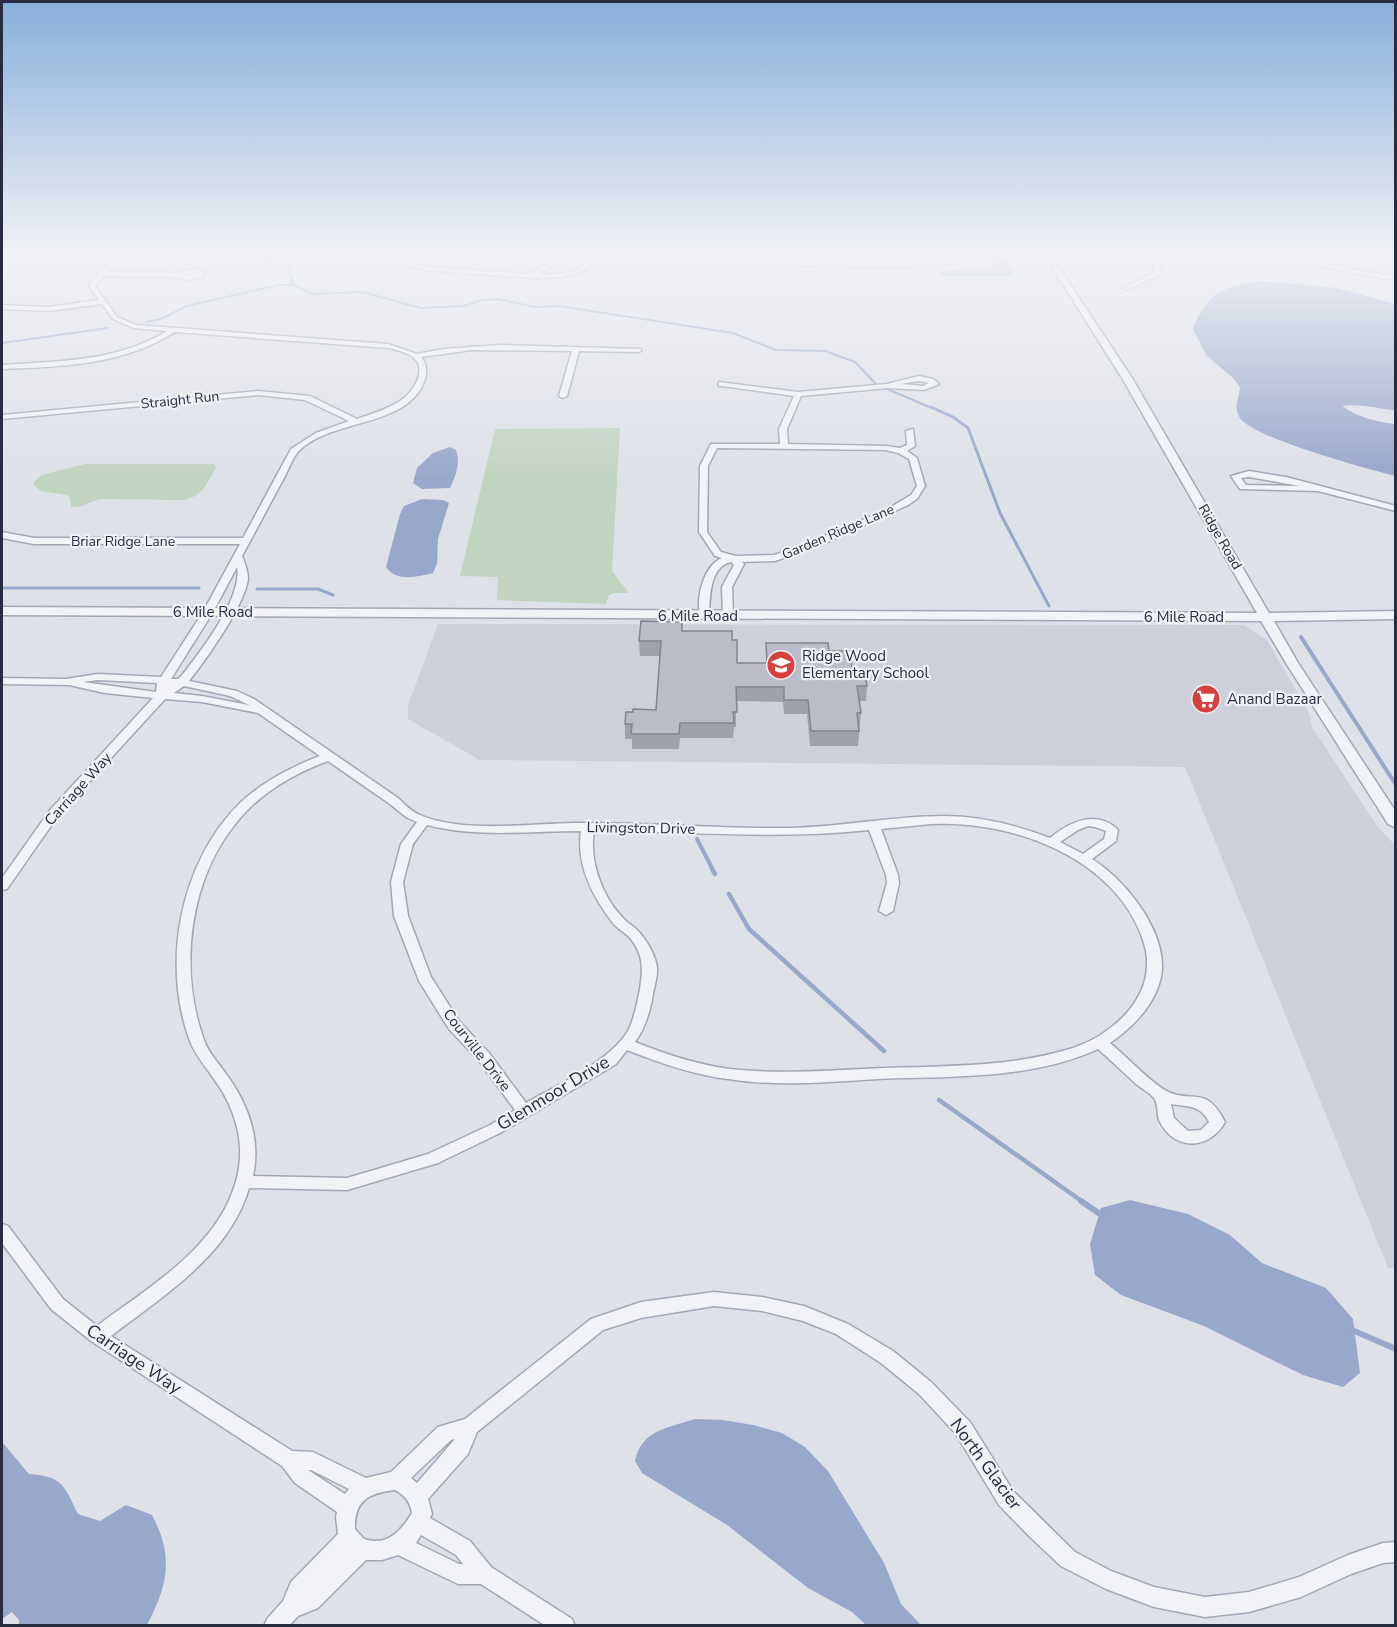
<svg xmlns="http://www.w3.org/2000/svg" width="1397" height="1627" font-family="'Nunito Sans',sans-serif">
<rect width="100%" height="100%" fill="#dfe1e9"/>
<path fill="#cdd0db" d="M438,624L1244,625L1267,640L1309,713L1312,727L1377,826L1395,845V1268H1388L1185,767L480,760L408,719V705Z"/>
<g fill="#c1d4c0">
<path d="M620,428L612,571L629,593H614L609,595L606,604L497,600L498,577L460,576L495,429Z"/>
<path d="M85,464H215L216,468C207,483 203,496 184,500L103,499C91,500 84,508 71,507L70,498L67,495L40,491L33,483L42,475Z"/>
</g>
<g fill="#98a8cb">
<path d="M1006,261L1010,263L1015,276H943L937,273Z"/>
<path d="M1262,281L1337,288L1395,304V410C1378,409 1359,403 1342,406C1357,417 1377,422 1395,424V476C1368,469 1253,438 1240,418C1233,407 1239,399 1240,387L1232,377L1206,355L1193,329C1206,293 1226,285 1262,281Z"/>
<path d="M450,447L456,450C461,462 455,478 450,488L422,489L413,483L417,468L433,453Z"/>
<path d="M422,499L443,500L449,503L438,539L437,564L433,573C417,577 396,582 386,567L400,514L404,506Z"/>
<path d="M1130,1200L1188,1214L1230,1235L1262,1263L1326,1288L1353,1319L1360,1373L1343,1387L1303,1375L1204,1326L1121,1295L1095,1275L1090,1244L1101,1208Z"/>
<path d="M695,1419L723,1420L753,1425L782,1433L805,1447L828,1471L884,1563L901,1604L921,1625H866L852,1612L808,1588L727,1525L642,1473L635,1461C641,1430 668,1428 695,1419Z"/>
<path d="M2,1442L29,1474C63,1476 64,1486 78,1514L100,1521L126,1505L152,1515C174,1557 168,1584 147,1625H19V1620L12,1612L2,1619Z"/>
</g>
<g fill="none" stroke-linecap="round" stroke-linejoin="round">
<g stroke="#98a8cb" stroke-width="2">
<path d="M63,251L107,252"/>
<path d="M166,251L258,257L288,268L294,285"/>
<path d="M1382,251L1396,254"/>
<path d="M146,322L161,319L187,306L279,285H294L311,294L362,292L421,308L464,306L482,300L498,299L535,307L559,306L733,333L776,350L825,351L855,362L876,384"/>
<path d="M2,343L108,328"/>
<path d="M885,388L934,409"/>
</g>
<g stroke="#98a8cb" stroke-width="3">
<path d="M931,407L953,417L968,428L1000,513L1049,606"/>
<path d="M2,588H199"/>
<path d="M257,589H318L333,595"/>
</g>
<g stroke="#98a8cb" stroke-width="4">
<path d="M1301,637L1396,785"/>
<path d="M697,839L713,870"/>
</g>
<g stroke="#98a8cb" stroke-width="4.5">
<path d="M712,869L715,874"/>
<path d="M729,894L749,929L884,1051"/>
<path d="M939,1100L1083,1202"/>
</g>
<g stroke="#98a8cb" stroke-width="6">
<path d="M1081,1201L1103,1216"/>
<path d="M1352,1330L1396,1349"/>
</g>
<g stroke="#a4a7b3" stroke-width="3">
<g id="minor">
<path d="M2,251L60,257H115L122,251H128L107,272L175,273L195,269L204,272L202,277L186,280L175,277L103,276L95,286L117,317L136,325L388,344L417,354L444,349L500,345L641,349V351L639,352L579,351L567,396L563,398L559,396L572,351L472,350L421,357C427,364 427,370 425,379C409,429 331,417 298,452C292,459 288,471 283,480C269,505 256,531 242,556C245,563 248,572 248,579C245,605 205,661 189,681L237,691L254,699L398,798C405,805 411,811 420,815C461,833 528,824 573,823C645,822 718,829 790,828C841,827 892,816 944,816C980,816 1016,825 1050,838C1069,822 1097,809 1118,830L1116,841L1092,859C1124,879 1161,925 1162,964C1163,997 1135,1026 1110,1043C1128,1058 1144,1076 1163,1089C1190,1106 1205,1082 1225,1122C1209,1151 1173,1151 1159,1120C1157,1114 1158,1103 1154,1098C1150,1093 1141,1088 1136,1084C1123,1072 1111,1060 1098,1049C1031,1080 950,1076 878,1079C828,1082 778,1087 728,1079C694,1075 660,1063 627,1050L616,1064L500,1133L438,1163L347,1190L249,1188C229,1256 164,1295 111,1336L292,1451L313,1452L366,1478L391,1472L438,1427L465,1419L591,1319L641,1302L714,1292L762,1297L804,1306L848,1324L893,1351L931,1382L970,1422L1013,1491L1075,1552L1111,1571L1154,1587L1205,1597L1249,1592L1299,1577L1348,1555L1383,1543L1396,1542V1562L1383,1563L1351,1574L1301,1597L1249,1612L1205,1617L1154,1607L1106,1589L1061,1566L1029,1536L999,1505L956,1434L919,1394L881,1363L836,1334L803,1321L762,1311L714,1306L641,1318L603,1330L477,1432L468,1454L428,1499L432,1514L430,1518L470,1541L491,1567L572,1619L575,1626H546L481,1584H458L398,1555L382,1560H366L318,1608L298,1616L289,1626H264L267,1619L283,1601L291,1582L338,1534L336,1517L337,1512L295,1483L282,1466L91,1341L51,1309L2,1243V1224L8,1226L63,1299L97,1326C151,1285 223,1245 238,1173C245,1140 234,1106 214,1079C206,1067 195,1055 190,1041C161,964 180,863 239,804C262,782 291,767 320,756L258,713L202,702L165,699L58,816L7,889L2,890V878L50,810L153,698L105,693L69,685L2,684V678L66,679L98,674L161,677L203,612L240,544H34L2,538V532L34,538H243L291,449L316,433L349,421L305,400L258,395L2,419V415L258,391L310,396L357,419C372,414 387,409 400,401C412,394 428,370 414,358C407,352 397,350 388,348L175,332C123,365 61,367 2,369V365C59,361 117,362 167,331L133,328L113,319L102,304L49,311L2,309V305L49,307L99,300L89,286L98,273L111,261H60L2,255ZM195,273L198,274L183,275ZM237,567C243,597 201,651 183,674L178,679H171L213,612ZM98,680L157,683L156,692L83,682ZM184,686L230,696L249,705L202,696L174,693ZM328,761L390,804L406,817L417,822L401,844L391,882L394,916L419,981L449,1029L479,1061L515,1110L490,1125L428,1154L347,1178L253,1176C261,1139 248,1104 226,1074C219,1063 208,1053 204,1040C178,968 189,876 241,817C264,791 295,773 328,761ZM931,824C1012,820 1115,857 1143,940C1153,969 1144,996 1122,1018C1109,1031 1091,1042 1073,1048C1012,1067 946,1066 884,1068C833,1070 781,1075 730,1069C697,1065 665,1054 635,1042C644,1030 649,1014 652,1000C653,990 658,977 657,968C656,956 646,939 638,931C634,926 628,924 624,919C602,897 589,861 594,831C687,831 776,840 869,830L886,875L887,883L879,911L886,915L893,911L899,883L898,875L881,829ZM427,825C477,838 530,831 581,831C576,865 592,896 613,923C617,929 625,932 630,938C644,955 643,969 640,989C637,1003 635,1016 629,1029C613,1060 557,1085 526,1103L489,1053L459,1021L431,977L408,916L403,882L413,844ZM1088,826L1095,827L1106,831L1104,839L1083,854L1060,842L1078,830ZM1171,1104C1188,1107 1201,1105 1209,1122L1201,1130L1188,1131L1174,1118ZM455,1439L417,1483L411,1478L451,1440ZM308,1470H311L349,1489L345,1494ZM395,1490C405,1495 410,1502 412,1513C401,1531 387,1547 364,1539L355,1529C354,1500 369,1493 395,1490ZM421,1535L456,1555L463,1564H459L416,1543Z"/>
<path d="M232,251H347L391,259L413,251H420L398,261L430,267L528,274L547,264L551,254L566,251L556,256L552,266L537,274C553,274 586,276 589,256L580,251H591L595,256L594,262L586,270L563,277L537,278L430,271L345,254L235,253Z"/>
<path d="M699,251H705L708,260L715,261L903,263L940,261L1005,251H1224C1250,252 1277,253 1303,259C1334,265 1364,273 1396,276V280C1363,277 1332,267 1300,262C1250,253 1201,254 1151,254L1161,268L1160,274L1127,290L1124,288L1125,287L1154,273L1155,268L1145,254L1005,255L940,265L903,267L715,265L703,262Z"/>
<path d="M919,376L933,379L939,384L924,390L888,388L801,396L787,429L788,444L886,446L900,448L907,445L906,431L913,429L915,446L907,451L917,458L925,486L917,499L908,505L828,542L775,561L742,562L744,564L732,587L733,616L728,619L723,616L722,587L734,565L731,562C709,567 710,598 709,616L704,619L701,618C695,600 703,566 722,558L715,556L699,532L700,466L711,444H780L779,429L794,396L722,386H719V382L798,392L887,384ZM919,381L929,383L923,386L900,384ZM717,448L886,450L898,453L909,459L917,486L911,495L886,510L801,546L774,555L736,556L721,552L707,532L708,466Z"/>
<path d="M1249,471L1286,477L1396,506V511L1318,491L1240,489L1231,476ZM1249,477L1300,486L1246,485L1241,478Z"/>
</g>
</g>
<g stroke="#a4a7b3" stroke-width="3">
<path id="tertiary" d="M1042,251H1048L1132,378L1269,613L1396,611V619L1274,621L1298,663L1396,812V828L1388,824L1286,663L1261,621L2,615V607L1257,613L1122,378Z"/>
</g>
<use href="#minor" fill="#f2f3f7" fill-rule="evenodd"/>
<use href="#tertiary" fill="#f2f3f7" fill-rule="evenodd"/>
</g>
<path fill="#9fa2ad" d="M682,631L732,640L737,663H766V643L829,651L853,675L867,686L866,701H859L861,713L858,746H810L807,714H784L783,702L736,701V727H734L733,738H680L679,749H632V739H625V724L633,712L656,710L660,656H640L639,641Z"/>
<path fill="#b9bcc9" stroke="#82848d" stroke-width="1.5" d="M641,621L682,622V631H732V640H737V663H767L766,643H828L829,651H850L853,675H865L867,686H857L861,713H857L859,731H811L808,700H784V687H736L737,712H733L734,723H680L679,734H631L632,724H625L626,712H633V709L656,710L661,641H639Z"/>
<linearGradient id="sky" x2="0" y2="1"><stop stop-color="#88afdc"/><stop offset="0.53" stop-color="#f1f2f5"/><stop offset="1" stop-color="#f1f2f5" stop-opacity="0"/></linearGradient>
<rect width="1397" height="478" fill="url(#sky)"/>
<defs>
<g id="school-disc" transform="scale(1.5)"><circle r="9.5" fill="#d5413d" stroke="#eff1f7"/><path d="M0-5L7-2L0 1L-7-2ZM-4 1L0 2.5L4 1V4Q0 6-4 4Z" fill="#fff"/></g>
<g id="supermarket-disc" transform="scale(1.5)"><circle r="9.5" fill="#d5413d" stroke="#eff1f7"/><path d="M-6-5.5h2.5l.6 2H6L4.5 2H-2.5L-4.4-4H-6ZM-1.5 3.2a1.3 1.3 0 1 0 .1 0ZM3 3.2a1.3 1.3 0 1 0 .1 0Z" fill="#fff"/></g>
</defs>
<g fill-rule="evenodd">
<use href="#school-disc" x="781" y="665"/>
<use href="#supermarket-disc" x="1206" y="699"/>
</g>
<g text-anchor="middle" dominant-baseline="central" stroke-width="4.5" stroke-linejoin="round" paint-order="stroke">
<g font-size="14" fill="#272c41" stroke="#eff1f7">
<text transform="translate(180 400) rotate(-6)">Straight Run</text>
<text transform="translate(838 532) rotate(-23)">Garden Ridge Lane</text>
<text transform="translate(1220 537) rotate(60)">Ridge Road</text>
<text x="123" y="541">Briar Ridge Lane</text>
</g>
<g font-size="15" fill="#272c41" stroke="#eff1f7">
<text x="213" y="612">6 Mile Road</text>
<text x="698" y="616">6 Mile Road</text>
<text x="1184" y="617">6 Mile Road</text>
<text transform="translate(78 789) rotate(-48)">Carriage Way</text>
<text transform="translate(641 828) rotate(1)">Livingston Drive</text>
<text transform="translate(477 1050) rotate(52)">Courville Drive</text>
</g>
<g font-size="15" fill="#272c41" stroke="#eff1f7" text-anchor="start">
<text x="802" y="656">Ridge Wood<tspan x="802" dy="17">Elementary School</tspan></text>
<text x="1227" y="699">Anand Bazaar</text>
</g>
<g font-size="18" fill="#272c41" stroke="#eff1f7">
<text transform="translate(553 1093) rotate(-31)">Glenmoor Drive</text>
<text transform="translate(134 1359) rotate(34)">Carriage Way</text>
<text transform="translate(986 1464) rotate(54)">North Glacier</text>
</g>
</g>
<rect width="1397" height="1627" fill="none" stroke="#272c41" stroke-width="6"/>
</svg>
